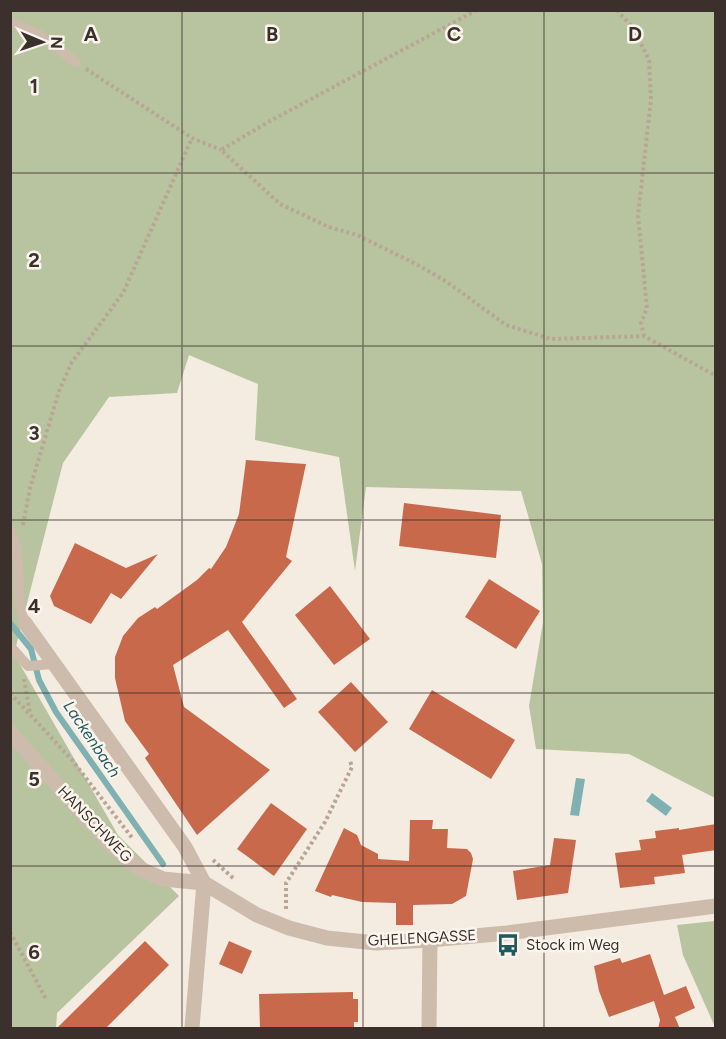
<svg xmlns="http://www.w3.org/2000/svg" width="726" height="1039" font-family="Figtree,sans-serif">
<rect width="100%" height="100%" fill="#f4ebe1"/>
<g fill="#b8c4a0">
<path d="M10,11H715V798L629,754L536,749L529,706L543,622L542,564L521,491L366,487L355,571L339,457L255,440L258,384L189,355L177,393L109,397L63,463L14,654L118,835L179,896L57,1013L56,1028H11Z"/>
<path d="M715,921H716L715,1027L683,955L677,925Z"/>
</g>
<g fill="#7fb0b2">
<path d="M576,778L585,779L579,816L570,815Z"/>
<path d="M652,793L672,808L666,816L646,801Z"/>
</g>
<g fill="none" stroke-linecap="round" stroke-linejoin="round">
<path stroke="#7fb0b2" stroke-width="6" d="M10,623L31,649L39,680L56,712L163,864"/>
</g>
<g fill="#c8694b">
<path d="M246,460L306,464L286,557L292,561L242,622L297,699L284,708L228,630L173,665L184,707L270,770L197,835L145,758L149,754L125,721L115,678V657L123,636L138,618L155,607L157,609L197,580L209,568L211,569L226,547L239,514Z"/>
<path d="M404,503L501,515L496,558L399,546Z"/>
<path d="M75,543L126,568L158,554L121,599L111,593L91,624L54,606L50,596Z"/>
<path d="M489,579L540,611L516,649L465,617Z"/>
<path d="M330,586L370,639L334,665L295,615Z"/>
<path d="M351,682L388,722L355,752L318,712Z"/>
<path d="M432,690L515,740L491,779L409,729Z"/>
<path d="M271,803L307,829L274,876L237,849Z"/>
<path d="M410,820H433L432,829H448L447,848L467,849L471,853L473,859L466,896L452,904L413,905V925H396V903L362,902L332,895L331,897L315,891L344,828L357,835L361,845L378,854V859L409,861Z"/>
<path d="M716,824V850L682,855L685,873L654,877L655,884L620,888L615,853L641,850L639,840L656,838L655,831L679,828V830Z"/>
<path d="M554,838L576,840L568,893L517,900L513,871L550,865Z"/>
<path d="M145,941L169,965L105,1029H56Z"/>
<path d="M229,941L252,951L242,974L219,964Z"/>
<path d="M650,954L664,995L686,986L695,1008L675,1017L680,1029H658L660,1020L654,1001L609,1017L599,991L594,966L620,958L622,963Z"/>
<path d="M353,992V999H358V1022H354V1029H260L259,994Z"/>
</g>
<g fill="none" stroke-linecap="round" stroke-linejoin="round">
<g stroke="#b9a596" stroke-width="4" stroke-dasharray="3 3" stroke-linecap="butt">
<path d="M477,10L270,121L221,150L280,204L329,227L357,235L416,264L447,282L506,325L551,339L644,336L716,376"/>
<path d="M617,10L634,29L649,60L651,99L638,216L647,308L641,323L644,336"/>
<path d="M86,69L192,138L221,150"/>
<path d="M23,525L30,488L59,391L72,362L123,293L192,138"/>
<path d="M24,679L30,713"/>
<path d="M10,693L72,760L133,839"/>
<path d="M213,860L234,879"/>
<path d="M286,909V883L325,822L352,767L350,761"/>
<path d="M10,932L46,999"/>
</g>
<g stroke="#cdbbac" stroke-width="10">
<path d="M10,22L40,35L76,62"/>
<path d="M10,530C25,559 13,593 25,623"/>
<path d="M10,646L28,666L53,664"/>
</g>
<g stroke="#cdbbac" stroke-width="15">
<path d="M25,623L185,847L204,883L257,915L289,928L327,938L376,943L430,940L507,933L716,906"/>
<path d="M10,732L114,848L140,869L163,879L204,883"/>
<path d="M192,1028L204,883"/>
<path d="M429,1028L430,940"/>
</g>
</g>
<path fill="none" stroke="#3b302b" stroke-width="1.5" stroke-opacity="0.55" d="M182,10V1028M363,10V1028M544,10V1028M10,173H716M10,346H716M10,520H716M10,693H716M10,866H716"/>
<defs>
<g id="bus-bare" transform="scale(1.8)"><path d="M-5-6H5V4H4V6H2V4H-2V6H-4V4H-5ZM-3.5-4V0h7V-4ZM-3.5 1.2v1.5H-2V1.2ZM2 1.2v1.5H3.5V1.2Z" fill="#1f5a5e" stroke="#fbf5ee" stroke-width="2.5" paint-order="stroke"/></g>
</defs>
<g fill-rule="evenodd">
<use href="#bus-bare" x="508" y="945"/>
</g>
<g text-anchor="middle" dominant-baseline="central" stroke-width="5" stroke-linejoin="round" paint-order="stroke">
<g font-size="15" fill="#3b302b" stroke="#fbf5ee">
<text transform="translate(95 824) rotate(46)">HANSCHWEG</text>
<text transform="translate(422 938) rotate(-3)">GHELENGASSE</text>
</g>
<g font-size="15" fill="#3b302b" stroke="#fbf5ee" text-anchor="start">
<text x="526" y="945">Stock im Weg</text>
</g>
<g font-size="16" font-style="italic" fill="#1f5a5e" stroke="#fbf5ee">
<text transform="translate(92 739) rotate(56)">Lackenbach</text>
</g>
</g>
<g font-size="20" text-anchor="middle" font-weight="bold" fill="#3b302b" stroke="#fbf5ee" stroke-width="5" stroke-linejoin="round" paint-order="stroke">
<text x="91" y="41">A</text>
<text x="272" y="41">B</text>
<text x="454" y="41">C</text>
<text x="635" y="41">D</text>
<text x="34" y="93">1</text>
<text x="34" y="267">2</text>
<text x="34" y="440">3</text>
<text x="34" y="613">4</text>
<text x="34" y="786">5</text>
<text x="34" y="959">6</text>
</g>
<rect width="726" height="1039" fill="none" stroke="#3b302b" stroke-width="24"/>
<g transform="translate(42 42) rotate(92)" stroke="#fbf5ee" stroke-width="4.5" paint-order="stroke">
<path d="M0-4.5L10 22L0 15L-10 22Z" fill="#3b302b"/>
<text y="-9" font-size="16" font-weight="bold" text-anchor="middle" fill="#3b302b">N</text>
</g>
</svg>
